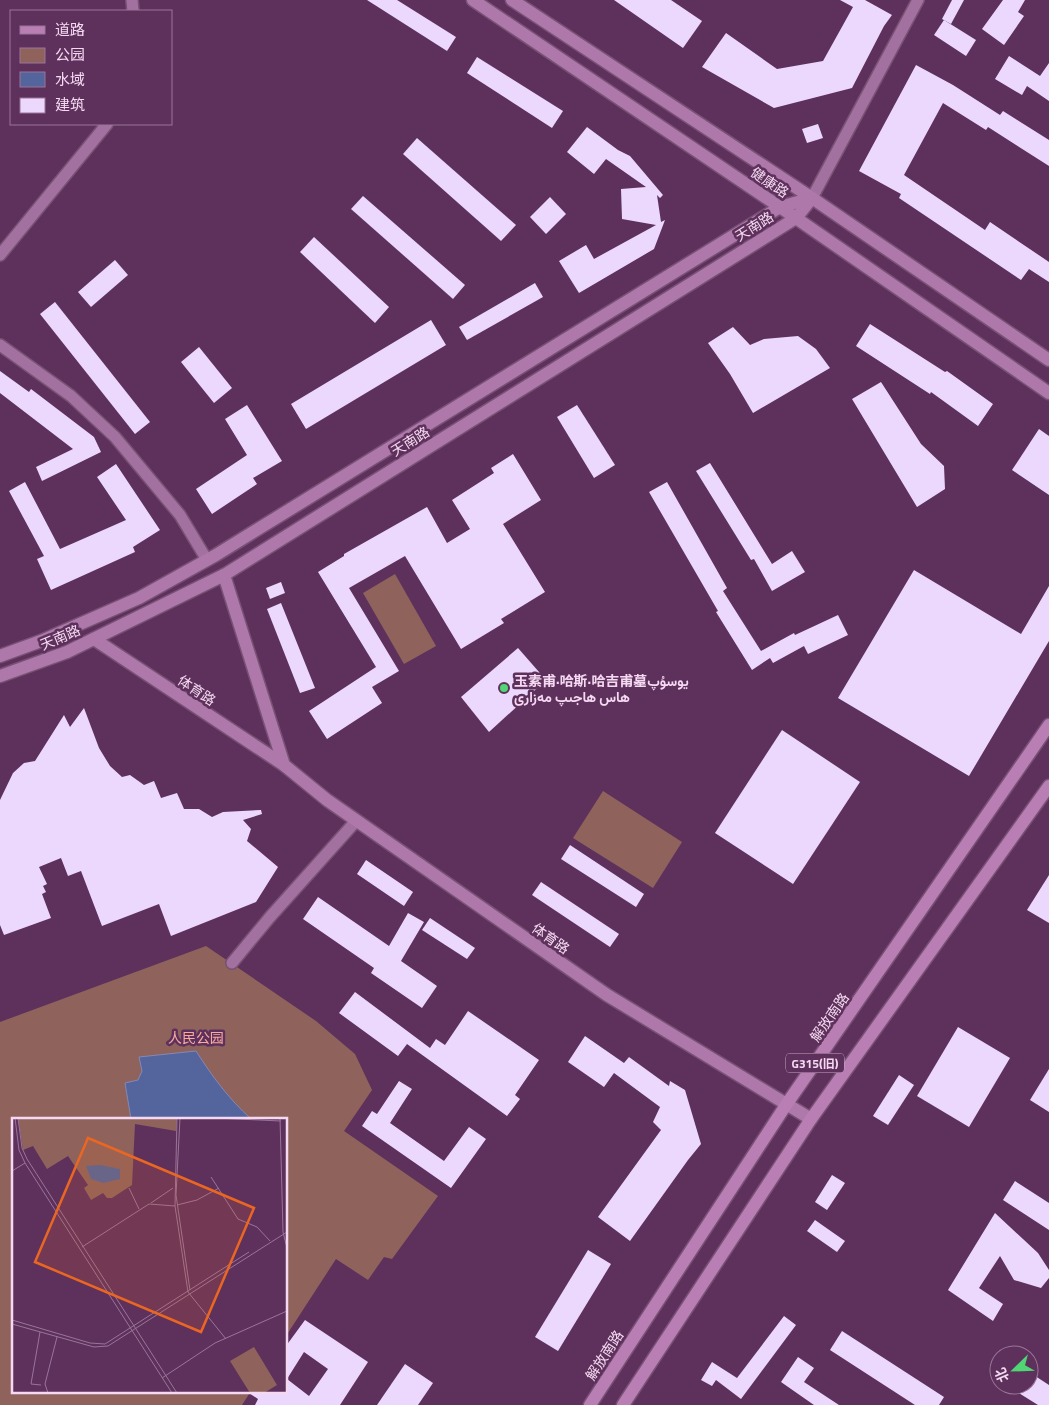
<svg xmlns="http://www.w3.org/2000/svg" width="1049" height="1405" font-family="'Titillium Web',Vazirmatn,'Noto Sans SC',sans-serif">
<rect width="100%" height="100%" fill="#5e315c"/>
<g fill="#8f635c">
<path d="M395,574L436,646L404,664L363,593Z"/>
<path d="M603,791L682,842L653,888L573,838Z"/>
<path d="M206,946L316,1021L355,1054L372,1090L344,1131L438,1196L392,1259L384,1257L368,1280L336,1259L286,1336V1119H14V1391H251L242,1405H0V1022Z"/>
</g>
<path fill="#53659c" stroke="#8488b6" d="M196,1051C212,1076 228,1098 251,1119H131L125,1083L138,1080L142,1071L139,1057Z"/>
<g fill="#ecd8fd" fill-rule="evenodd">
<path d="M367,0H397L456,37L447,51Z"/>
<path d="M614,0H671L702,21L683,48Z"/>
<path d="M840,0H865L892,15L884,26L852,88L774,108L702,67L726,33L777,69L823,61L853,7Z"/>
<path d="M952,0H964L951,24L942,19Z"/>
<path d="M1003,0H1025L1018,12L1024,16L1004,45L982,29Z"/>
<path d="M944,20L976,40L966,56L934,35Z"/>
<path d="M1009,56L1040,76L1049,63V101L1027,86L1022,95L995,79Z"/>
<path d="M477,57L563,111L552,128L467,73Z"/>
<path d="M916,65L953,85L1000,115L1003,111L1049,140V166L988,127L986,130L943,103L904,175L985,230L990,222L1049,262V282L1029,269L1021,280L899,198L901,194L859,171Z"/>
<path d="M818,124L823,138L807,143L802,129Z"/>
<path d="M587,127L618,150L630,156L663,195L660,198L657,195L661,222L665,220L654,249L579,293L559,261L586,245L594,259L656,225L622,219L621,189L646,187L606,159L594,174L567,152Z"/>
<path d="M417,138L516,225L501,241L403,154Z"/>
<path d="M363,196L465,285L453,299L351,209Z"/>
<path d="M550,197L566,214L546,234L530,217Z"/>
<path d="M314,237L389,307L375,323L300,252Z"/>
<path d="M115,260L128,275L91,307L78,292Z"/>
<path d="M535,283L543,297L467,340L459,327Z"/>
<path d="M55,302L150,422L135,434L40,314Z"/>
<path d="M431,320L446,345L306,429L291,404Z"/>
<path d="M870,324L945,372L947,371L993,404L978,426L931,392L930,394L856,346Z"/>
<path d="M733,327L750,345L764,339L798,336L816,349L830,368L753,413L730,374L708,343Z"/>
<path d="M199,347L232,388L214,403L181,362Z"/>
<path d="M0,371L29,392L31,389L94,437L101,452L42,481L36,467L73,449L0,393Z"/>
<path d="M881,382L921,444L944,466L945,489L917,507L852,399Z"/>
<path d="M247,405L282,461L253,478L257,484L212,514L196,489L247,455L225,419Z"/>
<path d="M577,405L615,465L594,478L557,417Z"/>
<path d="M1039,429L1049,436V495L1012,470Z"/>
<path d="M513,454L541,500L503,524L545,592L501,619L504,623L461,649L405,556L349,588L399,671L372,687L382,703L327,739L309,711L376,667L318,572L344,556V554L427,507L447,543L470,529L452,500L494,473L491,468Z"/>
<path d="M710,463L772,564L792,551L805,572L772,591L754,559L751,560L696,471Z"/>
<path d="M116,464L160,530L133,547L135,552L51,590L37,559L44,556L9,491L25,482L60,549L126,520L97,477Z"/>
<path d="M667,482L727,588L723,591L761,651L794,633L795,635L838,615L848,635L808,654L804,646L773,663L770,658L752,670L716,612L718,611L649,492Z"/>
<path d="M914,570L1021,634L1049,586V641L969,776L838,698Z"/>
<path d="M281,582L285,593L270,599L266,588Z"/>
<path d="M281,603L315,688L300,693L267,609Z"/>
<path d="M518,648L546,680L489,732L461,697Z"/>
<path d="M84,708L99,748L110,766L122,777L130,775L144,785L154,781L161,798L177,793L184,809H199L212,817L223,812L261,810L262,814L243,820L251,829L247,841L278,867L256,902L171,936L159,904L102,926L81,871L68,876L61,858L39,867L47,884L43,886L46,892L42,894L51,918L4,935L0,925V800L13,773L24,763L35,761L64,715L70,727Z"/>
<path d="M782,730L860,782L793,884L715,833Z"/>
<path d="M570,845L644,894L636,907L561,859Z"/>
<path d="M366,860L413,892L404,906L357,874Z"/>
<path d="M1049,875V923L1027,910Z"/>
<path d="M541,882L619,934L610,947L532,895Z"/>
<path d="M318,897L389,946L408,913L424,922L401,961L437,986L422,1008L371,973L374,968L303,919Z"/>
<path d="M430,918L475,948L467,959L422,930Z"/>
<path d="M355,992L430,1048L436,1039L445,1045L468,1011L539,1060L515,1095L520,1099L507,1116L407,1044L398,1056L339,1013Z"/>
<path d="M958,1027L1010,1058L969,1127L917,1096Z"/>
<path d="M585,1036L624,1063L629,1057L669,1086L670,1081L685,1090L701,1144L688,1160L630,1241L598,1217L661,1130L653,1122L660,1107L614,1073L604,1087L568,1062Z"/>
<path d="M1049,1069V1112L1030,1100Z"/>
<path d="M899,1075L914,1085L888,1125L873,1116Z"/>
<path d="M399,1081L412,1089L390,1123L444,1161L469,1127L486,1139L451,1188L362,1126L372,1111L377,1114Z"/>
<path d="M832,1175L845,1183L827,1210L815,1202Z"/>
<path d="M1015,1181L1049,1203V1230L1003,1200Z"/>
<path d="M995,1213L1038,1253L1049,1270V1278L1041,1288L1014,1280L1000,1256L979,1288L1003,1304L993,1321L948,1290Z"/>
<path d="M815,1220L845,1241L837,1252L807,1231Z"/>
<path d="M588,1250L611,1264L558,1351L535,1337Z"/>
<path d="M784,1316L796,1325L741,1399L716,1380L712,1386L701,1380L712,1362L737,1378Z"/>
<path d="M305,1320L368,1362L340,1405H255L258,1399L246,1391H286V1346ZM304,1352L328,1369L309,1396L287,1379Z"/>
<path d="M842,1331L944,1397L939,1405H915L830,1350Z"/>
<path d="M798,1357L814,1368L804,1382L839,1405H814L781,1382Z"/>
<path d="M405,1364L433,1383L418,1405H377Z"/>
<path d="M1029,1372L1049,1385V1405H1038L1006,1385H1029Z"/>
</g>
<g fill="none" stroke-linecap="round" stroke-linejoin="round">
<g stroke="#785175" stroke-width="14">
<g id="street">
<path d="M132,0L133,11"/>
<path d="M812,198L918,0"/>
<path d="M0,255L107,124"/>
<path d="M0,345L71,396L115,437L180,515L207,560"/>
<path d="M232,963L270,917L356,821"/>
</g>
</g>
<g stroke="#785175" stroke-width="15">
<g id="secondary">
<path d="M473,0L780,207L1049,393"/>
<path d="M512,0L812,198L1049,360"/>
<path d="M224,575L284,765L327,800L607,995L811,1119"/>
<path d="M94,639L284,765"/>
<path d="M0,656L41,641L139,598L216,555L780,207L812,198"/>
<path d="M0,676L67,652L224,575L796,218L812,198"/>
</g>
</g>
<g stroke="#785175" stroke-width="15">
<g id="primary">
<path d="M590,1405L786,1105L1049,725"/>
<path d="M623,1405L811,1119L1049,786"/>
</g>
</g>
<use href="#street" stroke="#a3719f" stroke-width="11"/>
<use href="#secondary" stroke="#ae78aa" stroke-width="12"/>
<use href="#primary" stroke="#b97fb5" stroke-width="12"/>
</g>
<circle fill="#50d674" stroke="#5e315c" stroke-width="2" cx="504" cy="688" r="5"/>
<g text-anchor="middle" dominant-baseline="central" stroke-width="5" stroke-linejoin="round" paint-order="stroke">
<rect fill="#5e315c" stroke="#c8a7c5" stroke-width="1" x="786" y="1053.5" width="58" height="19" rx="4"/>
<g font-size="12" font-weight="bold" fill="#f5d9f2">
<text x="815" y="1063">G315(旧)</text>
</g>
<g font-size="14" fill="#f5d9f2" stroke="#5e315c">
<text transform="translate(770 182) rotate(34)">健康路</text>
<text transform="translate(754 226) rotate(-32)">天南路</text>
<text transform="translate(410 441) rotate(-32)">天南路</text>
<text transform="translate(60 637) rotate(-23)">天南路</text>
<text transform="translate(197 690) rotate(34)">体育路</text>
<text transform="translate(551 938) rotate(35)">体育路</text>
<text transform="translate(829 1017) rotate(-55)">解放南路</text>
<text transform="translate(604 1355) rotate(-57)">解放南路</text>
</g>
<g font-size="14" font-weight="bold" fill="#f5d9f2" stroke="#5e315c" text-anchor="start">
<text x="514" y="680">玉素甫·哈斯·哈吉甫墓يوسۇپ<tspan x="514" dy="16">ھاس ھاجىپ مەزارى</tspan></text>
</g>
<g font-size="14" fill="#f9aa9d" stroke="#5e315c">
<text x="196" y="1037">人民公园</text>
</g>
</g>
<g transform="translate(12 1118)">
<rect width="275" height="275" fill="#5e315c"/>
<path d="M6,0H165L164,13L123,6L120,67L100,80H95L91,75L79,82L72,70L76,67L56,38L35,51L21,28L11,32ZM242,229L265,267L252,275H238L218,243Z" fill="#8f635c"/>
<path d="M88,47L108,51V61L91,65L79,61L74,48Z" fill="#53659c"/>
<path fill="none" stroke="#9a7498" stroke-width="1" d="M3,0L7,32L13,45L160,275M6,0L10,30L15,41L165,275M165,0L163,88L176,174L214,221M168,0L164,77L178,172M203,0L269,3M268,0L271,114L275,130M0,53L13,45M199,59L226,101L245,109L258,123M117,70L127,91M139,85L161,70M165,87L185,82L207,70M70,129L137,86L163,88M0,202L78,225L93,226L237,134M0,206L82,229L96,228L275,114M28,214L19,266L29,267M150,260L203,225L275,193M36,275L33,266L45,219"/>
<path fill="#e96623" fill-opacity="0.15" stroke="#e96623" stroke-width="2.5" d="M76,20L242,90L189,214L23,144Z"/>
<rect width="275" height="275" fill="none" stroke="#f5d9f2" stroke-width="2.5"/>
</g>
<rect x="10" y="10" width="162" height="115" fill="#5e315c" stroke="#9a7498"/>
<rect x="20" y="26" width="25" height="8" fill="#b97fb5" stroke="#9a7498"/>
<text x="55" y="35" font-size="15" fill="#f5d9f2">道路</text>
<rect x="20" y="48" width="25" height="15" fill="#8f635c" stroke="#9a7498"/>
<text x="55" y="60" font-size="15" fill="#f5d9f2">公园</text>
<rect x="20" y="72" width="25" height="15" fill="#53659c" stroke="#9a7498"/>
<text x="55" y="85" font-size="15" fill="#f5d9f2">水域</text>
<rect x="20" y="98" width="25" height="15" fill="#ecd8fd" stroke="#9a7498"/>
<text x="55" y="110" font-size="15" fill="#f5d9f2">建筑</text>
<g transform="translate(1014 1370) rotate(247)"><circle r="24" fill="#5e315c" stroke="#9a7498"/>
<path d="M0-4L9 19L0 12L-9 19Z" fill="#50d674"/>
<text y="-8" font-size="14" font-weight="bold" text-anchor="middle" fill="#f5d9f2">北</text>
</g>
</svg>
